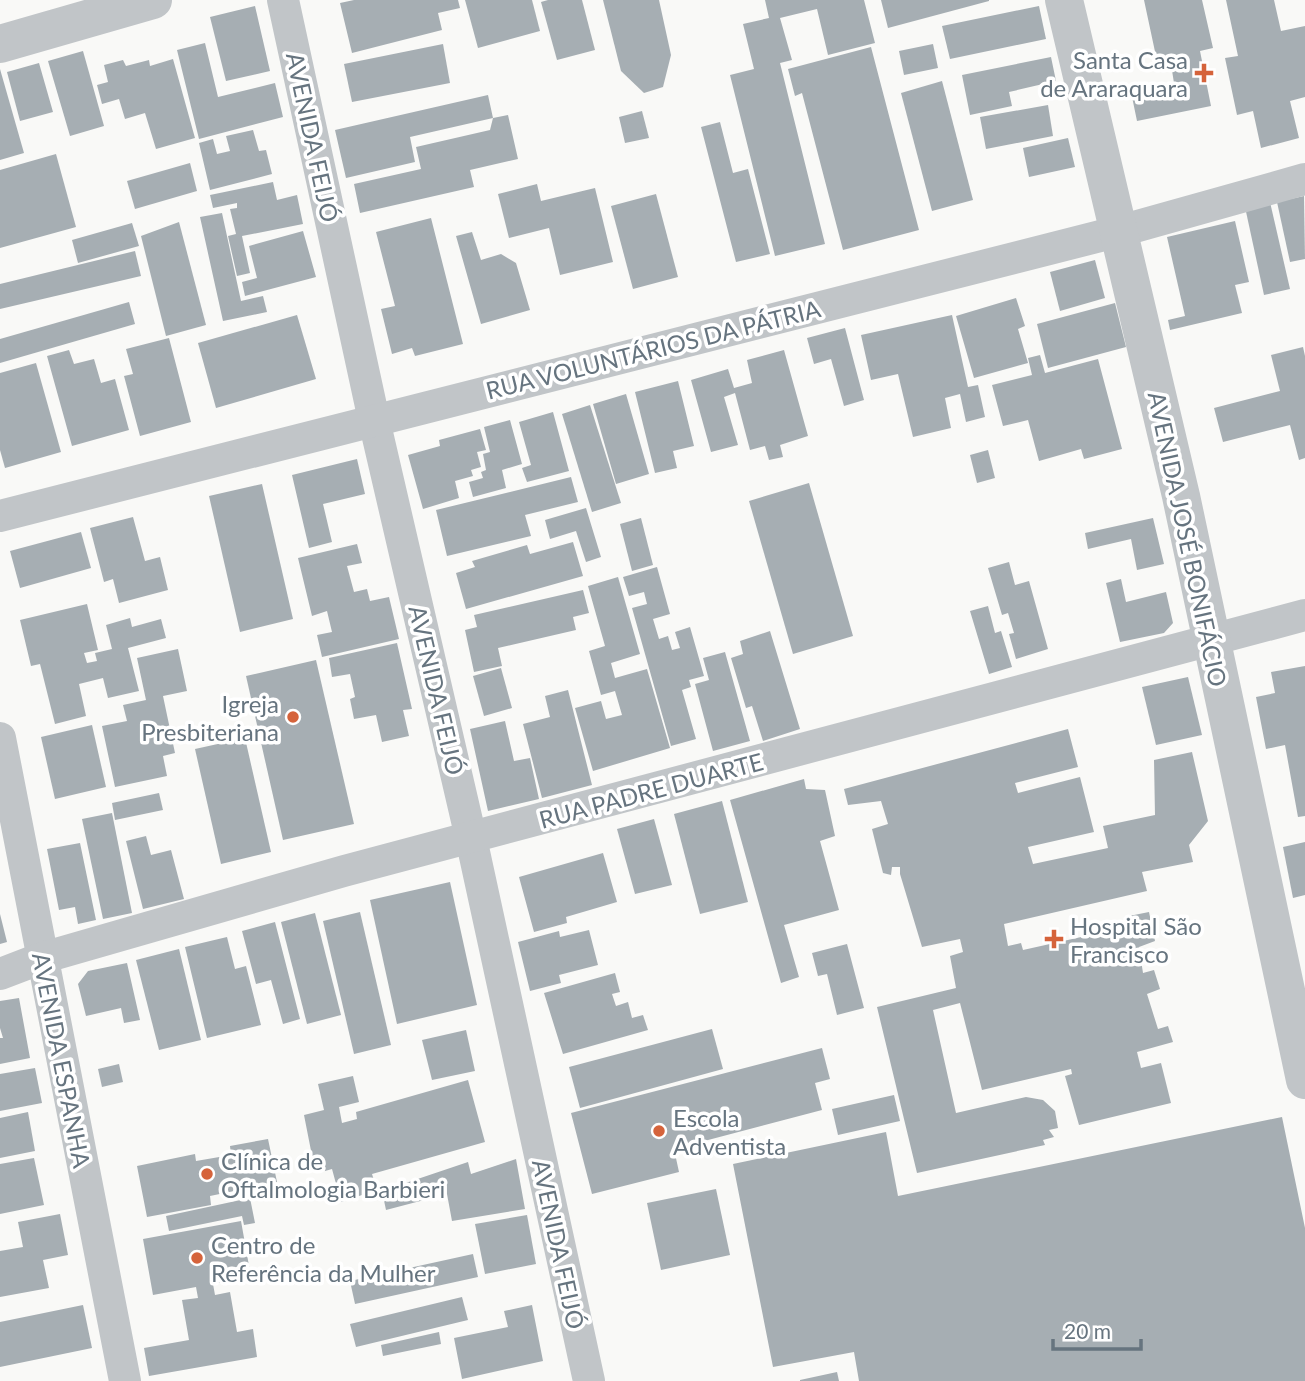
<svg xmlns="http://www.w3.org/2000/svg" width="1305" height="1381" font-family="Lato,sans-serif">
<rect width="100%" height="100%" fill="#f9f9f7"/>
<g fill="#a6aeb3">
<path d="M354,0H458L460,8L438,13L442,30L352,53L340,3Z"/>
<path d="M465,0H532L540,31L478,48Z"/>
<path d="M548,0H582L595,50L557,60L541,2Z"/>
<path d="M603,0H659L671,55L663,87L644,93L621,71Z"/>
<path d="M765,0H864L875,43L828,55L817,9L780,18L792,60L780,63L825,244L775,256L730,75L754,69L743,24L769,18Z"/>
<path d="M881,0H989V1L888,28Z"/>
<path d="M1144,0H1202L1213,48L1200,51L1211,106L1137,121L1131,92L1174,83L1170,58L1157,61Z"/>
<path d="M1226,0H1274L1281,31L1305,26V97L1290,101L1299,138L1261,148L1253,111L1237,115L1225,58L1238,56Z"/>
<path d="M255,6L270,71L226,81L210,17Z"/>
<path d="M1039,6L1046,39L950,59L942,26Z"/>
<path d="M205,43L218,97L275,83L283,117L199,139L177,50Z"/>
<path d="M443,44L450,83L352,102L344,64Z"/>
<path d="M933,44L938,68L904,75L899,51Z"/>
<path d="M871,47L919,230L843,250L802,93L795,96L788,69Z"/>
<path d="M83,51L104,126L70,136L48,61Z"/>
<path d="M1051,57L1056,81L1009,92L1012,106L970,115L962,75Z"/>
<path d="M173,59L195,138L156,149L145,113L125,119L119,99L102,104L97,85L108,82L104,65L123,60L126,66L149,60L150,66Z"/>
<path d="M39,63L53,112L20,121L7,72Z"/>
<path d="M0,69L24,153L0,160Z"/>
<path d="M942,81L973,200L932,211L901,93Z"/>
<path d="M488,95L493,118L508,115L518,159L470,170L474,187L360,213L354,184L421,169L416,147L490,130L493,118L410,137L415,162L346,178L335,130Z"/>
<path d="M1048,105L1053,136L986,149L980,117Z"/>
<path d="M642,111L649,138L625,143L619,117Z"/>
<path d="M720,122L733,173L748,169L770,254L736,262L701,127Z"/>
<path d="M253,130L259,151L266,150L272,174L210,190L199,143L213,139L217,154L230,151L226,136Z"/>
<path d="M1068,138L1075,167L1029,177L1023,148Z"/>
<path d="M56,154L76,227L0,248V170Z"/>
<path d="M190,163L197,191L135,209L127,181Z"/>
<path d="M273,182L277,200L297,195L303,224L242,236L250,273L237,276L228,236L236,234L230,209L237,208V203L213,208L210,195Z"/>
<path d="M537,184L541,201L595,188L613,262L560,275L549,228L509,238L498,194Z"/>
<path d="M656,194L678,277L633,289L611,206Z"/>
<path d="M1304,196L1305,259L1290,262L1277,202Z"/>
<path d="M1270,202L1290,289L1264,295L1245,207Z"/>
<path d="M222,213L241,301L263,296L267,312L223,321L200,217Z"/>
<path d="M431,218L463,344L415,356L412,348L392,354L381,309L395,306L376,232Z"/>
<path d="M1235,221L1249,282L1235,285L1242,313L1170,330L1168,320L1185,316L1167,237Z"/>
<path d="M179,222L206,325L166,336L141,236Z"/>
<path d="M132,223L139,246L78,263L72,240Z"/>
<path d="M303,231L316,277L245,296L242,282L257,278L249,246Z"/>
<path d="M472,232L481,260L501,254L516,263L530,310L481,324L456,236Z"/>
<path d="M135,251L141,276L0,309V284Z"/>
<path d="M1095,260L1105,298L1060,311L1050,272Z"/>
<path d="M1016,298L1025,326L1018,329L1028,363L974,378L956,316Z"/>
<path d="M129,302L135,324L0,363V339Z"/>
<path d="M1115,303L1126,347L1048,368L1037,324Z"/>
<path d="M297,315L316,379L216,408L198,343Z"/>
<path d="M952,315L968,387L978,385L985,417L966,422L960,394L945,398L951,428L913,437L898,374L871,380L861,335Z"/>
<path d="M845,328L864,400L844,406L831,359L814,364L807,338Z"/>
<path d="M169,338L191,422L140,436L124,376L133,374L126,349Z"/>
<path d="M1303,347L1305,356V458L1299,460L1290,425L1223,442L1214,408L1280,391L1271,355Z"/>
<path d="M69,350L74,364L94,359L101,383L115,379L129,430L72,446L47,356Z"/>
<path d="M784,350L808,436L780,445L783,457L769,460L765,446L750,450L735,393L724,397L738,445L711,452L691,380L728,369L734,388L752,383L747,360Z"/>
<path d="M1040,355L1045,373L1098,359L1122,449L1084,459L1081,449L1039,461L1028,420L1003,426L992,385L1032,375L1028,358Z"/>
<path d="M36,363L61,452L5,468L0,450V373Z"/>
<path d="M678,381L694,446L673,451L677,468L655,473L635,392Z"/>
<path d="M626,394L649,474L616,484L593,404Z"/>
<path d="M590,405L621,503L592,512L562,414Z"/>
<path d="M553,412L569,471L527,482L522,468L531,465L519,422Z"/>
<path d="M510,420L522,464L502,470L506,488L473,497L469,482L483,478L481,472L486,470L483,454L490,452L484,427Z"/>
<path d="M480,429L486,450L477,452L481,467L471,470L473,476L455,481L459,498L423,509L408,455L440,446L439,440Z"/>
<path d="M988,450L995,478L977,483L970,455Z"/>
<path d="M357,459L365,494L323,504L332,542L309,548L292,475Z"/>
<path d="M571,477L578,502L525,515L531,536L447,556L436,510Z"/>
<path d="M809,483L853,636L793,654L749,501Z"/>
<path d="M262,484L293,619L240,632L209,496Z"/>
<path d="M586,508L601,557L586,562L576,531L550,539L545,520Z"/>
<path d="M133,517L145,561L160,557L168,590L119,603L113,579L104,582L90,528Z"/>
<path d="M641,518L653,565L632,571L620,524Z"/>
<path d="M1153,518L1164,564L1137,570L1131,539L1088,549L1085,533Z"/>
<path d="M81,532L91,568L20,588L10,551Z"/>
<path d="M573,542L583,576L466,609L456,573L475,567L472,561L527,545L530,554Z"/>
<path d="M357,544L362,563L347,566L354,592L367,589L370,601L389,597L399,639L322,657L317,635L332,632L327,611L312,616L298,558Z"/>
<path d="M1009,562L1015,585L1029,581L1048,649L1016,659L1009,634L1014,633L1008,613L1002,615L988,568Z"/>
<path d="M657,567L670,614L653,619L659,639L668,636L672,650L680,648L675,632L690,627L704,676L689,680L691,687L682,690L696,739L671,746L632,608L647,604L644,592L629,596L623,577Z"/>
<path d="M618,577L640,654L611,663L615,678L647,669L670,748L593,771L575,708L601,701L606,719L622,715L615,691L601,695L589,651L605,646L588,586Z"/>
<path d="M1121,579L1126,602L1166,592L1173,623L1164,633L1120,642L1106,583Z"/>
<path d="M583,590L589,613L573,617L576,630L498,648L502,666L474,672L465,630L477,627L474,615Z"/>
<path d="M87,604L98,650L84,653L87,663L97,661L95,653L112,649L106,625L130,618L132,627L161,619L166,638L128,648L139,691L108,698L103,678L79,684L86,716L55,724L40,664L31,666L20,620Z"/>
<path d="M988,606L995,633L1001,631L1012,667L989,674L970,611Z"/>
<path d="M770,631L800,729L763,741L752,706L746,708L731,658L743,654L740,641Z"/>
<path d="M397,643L412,709L403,710L409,736L382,742L376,715L354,719L350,699L355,697L350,674L332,677L329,658Z"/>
<path d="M178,649L187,691L163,696L175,753L163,756L167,776L115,787L102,726L127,721L123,705L146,700L137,658Z"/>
<path d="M725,652L750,741L713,751L695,684L709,680L703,658Z"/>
<path d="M316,660L354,824L283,840L246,676Z"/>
<path d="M1305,666V816L1298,817L1285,745L1266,749L1256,697L1275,693L1271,672Z"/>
<path d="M501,668L512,708L484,716L473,676Z"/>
<path d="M1188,677L1202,735L1156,745L1142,687Z"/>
<path d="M568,690L592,785L542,798L523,724L550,717L545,696Z"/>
<path d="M505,721L514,761L530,758L539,799L488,811L470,729Z"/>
<path d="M92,725L106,787L55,799L41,737Z"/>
<path d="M1068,729L1078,767L1015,783L1018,793L1080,777L1094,832L1028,847L1033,864L1108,848L1103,826L1155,815L1154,760L1192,752L1208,821L1189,845L1193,862L1142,872L1147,891L1004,924L1008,946L1021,943L1023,950L1126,927L1124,917L1149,912L1155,941L1139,947L1143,973L1154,970L1160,989L1147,994L1158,1029L1168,1026L1173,1042L1137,1052L1141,1068L1161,1063L1171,1103L1079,1125L1065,1076L1072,1074L1071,1069L982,1090L960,1003L933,1010L956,1113L1026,1097L1043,1100L1055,1111L1058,1128L1049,1130L1054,1137L1043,1140L1045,1145L917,1173L877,1007L956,988L950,956L963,952L960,939L922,947L900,874V867H892L891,875L883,873L872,829L888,824L881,801L848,805L844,789Z"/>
<path d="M245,738L271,852L221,864L195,749Z"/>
<path d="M804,779L806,789L825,790L835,836L820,841L839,910L784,925L799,977L781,983L730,800Z"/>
<path d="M159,793L163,810L115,820L112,803Z"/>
<path d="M722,801L748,902L700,914L674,814Z"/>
<path d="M112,813L132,913L103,919L82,819Z"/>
<path d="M654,819L672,885L635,894L617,829Z"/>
<path d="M146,836L151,855L171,850L184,899L143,909L126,841Z"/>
<path d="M1305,842V895L1293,898L1283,847Z"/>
<path d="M80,843L96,920L78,924L75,907L59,910L47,849Z"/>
<path d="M603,853L617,902L566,917L567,923L534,932L519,877Z"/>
<path d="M450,882L477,1005L397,1024L370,900Z"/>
<path d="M360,912L391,1045L354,1054L323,921Z"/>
<path d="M315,913L341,1015L307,1024L281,922Z"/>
<path d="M0,914L7,942L0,944Z"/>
<path d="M275,922L300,1019L283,1024L271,980L256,984L242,931Z"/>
<path d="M589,930L598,965L559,975L561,983L530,991L518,942L559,931L560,937Z"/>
<path d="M227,937L235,969L246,966L261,1025L207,1038L185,947Z"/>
<path d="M847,944L864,1008L837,1015L827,974L818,976L812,953Z"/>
<path d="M179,949L201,1040L159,1050L136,960Z"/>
<path d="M127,963L140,1020L124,1023L121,1008L86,1016L78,984L88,971Z"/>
<path d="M615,973L620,992L612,994L616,1006L628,1002L632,1018L643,1015L648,1030L563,1054L544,993Z"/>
<path d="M19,998L30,1058L0,1064V1038H3L0,1028V1001Z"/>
<path d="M712,1029L723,1069L580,1108L569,1067Z"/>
<path d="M466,1030L475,1071L432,1080L422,1040Z"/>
<path d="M822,1048L830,1079L815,1083L822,1110L674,1149L679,1172L592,1194L571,1113Z"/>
<path d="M119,1064L123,1082L102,1087L98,1069Z"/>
<path d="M35,1068L42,1103L0,1111V1074Z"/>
<path d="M353,1076L359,1102L339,1107L342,1123L357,1119L356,1112L468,1080L485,1142L372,1174L377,1190L341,1202L332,1169L325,1171L323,1163L314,1166L304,1115L324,1110L318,1084Z"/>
<path d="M894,1095L900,1121L838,1135L832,1109Z"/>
<path d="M28,1112L35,1151L0,1158V1118Z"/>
<path d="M1282,1117L1305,1228V1381H859L854,1352L773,1367L733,1164L886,1132L898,1196Z"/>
<path d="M268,1139L277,1182L210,1196L211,1205L147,1217L137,1166L195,1154L196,1161L231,1155L230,1146Z"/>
<path d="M34,1158L44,1205L0,1214V1164Z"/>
<path d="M516,1159L525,1209L452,1221L447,1194L386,1210L382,1191L468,1162L471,1174Z"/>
<path d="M716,1189L730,1255L661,1270L647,1203Z"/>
<path d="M250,1198L255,1223L244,1225L242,1216L169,1231L166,1216Z"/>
<path d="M60,1214L68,1255L43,1260L49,1288L0,1297V1251L23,1247L18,1222Z"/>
<path d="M527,1215L536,1264L485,1274L475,1224Z"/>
<path d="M241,1221L251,1277L213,1284L215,1295L230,1292L237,1332L253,1329L257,1357L149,1376L144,1348L189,1340L182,1300L198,1298L196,1287L153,1295L143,1239Z"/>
<path d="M473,1254L478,1277L355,1304L350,1281Z"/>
<path d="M462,1297L468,1320L356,1347L350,1324Z"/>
<path d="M83,1305L92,1348L0,1367V1322Z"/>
<path d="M532,1305L543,1361L462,1379L454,1338L508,1327L504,1311Z"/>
<path d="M439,1332L441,1344L383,1356L381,1345Z"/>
<path d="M837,1372L839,1381H800V1380Z"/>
</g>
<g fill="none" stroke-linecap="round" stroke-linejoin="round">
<g stroke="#c1c5c8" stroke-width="32">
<path d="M283,0L374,420L471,838L589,1381"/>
<path d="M0,516L1120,231L1305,179"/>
<path d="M0,738L125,1381"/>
<path d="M0,974L42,958L344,871L1305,615"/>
</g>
<g stroke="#c1c5c8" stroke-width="38">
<path d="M1064,0L1181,496L1305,1080"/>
<path d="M0,44L153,0"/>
</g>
</g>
<g fill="#d5633b" stroke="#fff" stroke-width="2.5">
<path d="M1200.5 62.5h7v7h7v7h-7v7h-7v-7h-7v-7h7z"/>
<circle cx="293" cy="717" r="7"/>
<path d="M1050.5 928.5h7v7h7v7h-7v7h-7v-7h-7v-7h7z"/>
<circle cx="659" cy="1131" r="7"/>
<circle cx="207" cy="1174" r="7"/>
<circle cx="197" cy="1258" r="7"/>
</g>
<g text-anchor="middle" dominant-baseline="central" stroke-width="7" stroke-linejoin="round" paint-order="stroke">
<g font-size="24" fill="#66747f" stroke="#fff" text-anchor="start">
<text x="1188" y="59" text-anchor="end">Santa Casa<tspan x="1188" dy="28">de Araraquara</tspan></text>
<text x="279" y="703" text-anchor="end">Igreja<tspan x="279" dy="28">Presbiteriana</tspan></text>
<text x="1070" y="925">Hospital São<tspan x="1070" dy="28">Francisco</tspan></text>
<text x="673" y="1117">Escola<tspan x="673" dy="28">Adventista</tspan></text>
<text x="221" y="1160">Clínica de<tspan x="221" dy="28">Oftalmologia Barbieri</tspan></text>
<text x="211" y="1244">Centro de<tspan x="211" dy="28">Referência da Mulher</tspan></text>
</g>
<g font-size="24" fill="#66747f" stroke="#fff">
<text transform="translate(313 137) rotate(78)">AVENIDA FEIJÓ</text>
<text transform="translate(653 349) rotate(-14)">RUA VOLUNTÁRIOS DA PÁTRIA</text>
<text transform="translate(1188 539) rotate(78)">AVENIDA JOSÉ BONIFÁCIO</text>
<text transform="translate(437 690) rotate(77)">AVENIDA FEIJÓ</text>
<text transform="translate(651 790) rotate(-15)">RUA PADRE DUARTE</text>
<text transform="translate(62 1060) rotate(79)">AVENIDA ESPANHA</text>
<text transform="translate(559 1244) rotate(78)">AVENIDA FEIJÓ</text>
</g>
</g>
<path d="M1053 1339v10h88v-10" fill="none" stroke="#66747f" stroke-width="3.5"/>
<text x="1064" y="1339" font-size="21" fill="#66747f" stroke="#ffffff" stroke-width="5" paint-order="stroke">20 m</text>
</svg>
